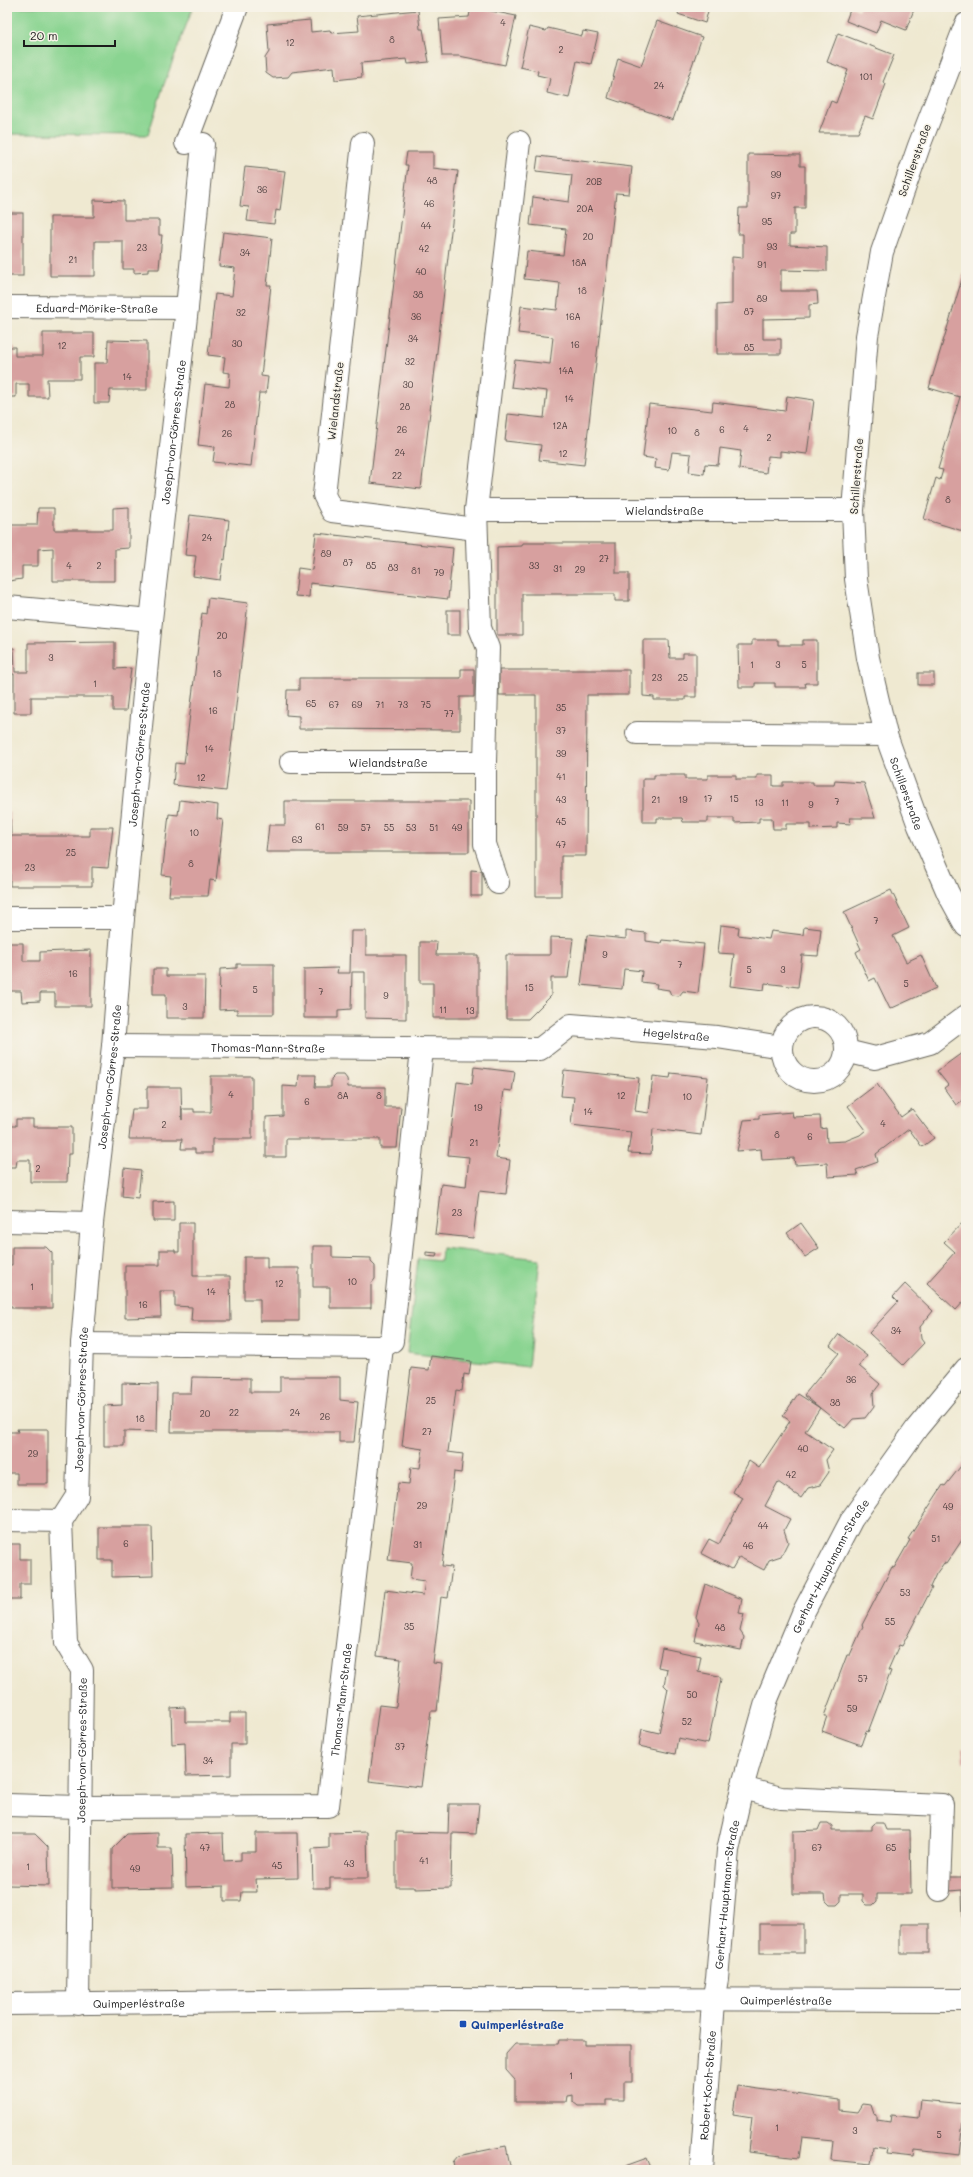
<svg xmlns="http://www.w3.org/2000/svg" width="973" height="2177" font-family="Mali,sans-serif">
<rect width="100%" height="100%" fill="#f7f3e8"/>
<filter id="ink" filterUnits="userSpaceOnUse"><feTurbulence type="fractalNoise" baseFrequency=".025" numOctaves="2"/><feDisplacementMap in="SourceGraphic" scale="8" xChannelSelector="R" yChannelSelector="G"/><feConvolveMatrix kernelMatrix="1 2 1 2 8 2 1 2 1" color-interpolation-filters="sRGB"/></filter>
<filter id="wash" filterUnits="userSpaceOnUse"><feTurbulence type="fractalNoise" baseFrequency=".012" numOctaves="4" result="noise"/><feDisplacementMap in="SourceGraphic" scale="16" xChannelSelector="R" yChannelSelector="G"/><feGaussianBlur stdDeviation="0.9" result="paint"/><feColorMatrix in="noise" values="0 0 0 0 0 0 0 0 0 0 0 0 0 0 0 0 0 1.4 0 .05"/><feComposite in="paint" operator="in"/></filter>
<g filter="url(#wash)">
<rect width="100%" height="100%" fill="#efe9d1"/>
<g fill="#8ad491" stroke="#537856">
<path d="M7,7H193L163,87L148,135L7,134Z"/>
<path d="M442,1248L540,1259L528,1367L407,1353L418,1259L441,1261Z"/>
</g>
<g id="blocks">
<g fill="#d7a09f">
<path d="M471,7L516,16L505,65L459,56H442L439,19L469,17Z"/>
<path d="M680,7H709L705,23L678,14Z"/>
<path d="M851,7L859,10L861,7H915L906,30L881,20L876,33L846,21Z"/>
<path d="M418,10L420,29H423L429,62L408,64L407,59L361,63L362,77L335,80L334,67L292,72L288,77L273,78L266,73L265,58L269,52L267,24L310,20L311,32L330,30L331,33L359,31L357,16Z"/>
<path d="M657,21L702,37L673,120L608,98L618,58L641,66Z"/>
<path d="M529,27L546,31L548,28L582,36L583,31L598,34L591,64L577,61L569,98L547,93L550,78L537,75L538,71L520,67Z"/>
<path d="M838,33L894,55L883,82L886,84L873,119L865,116L858,133H819L831,101L836,103L848,70L827,62Z"/>
<path d="M407,152H433V168L458,171L421,489L370,483L408,165H405Z"/>
<path d="M748,154L800,155V166H805V208H795V234H790V245L827,247V271L781,270V291H817L818,304L809,305V318L763,319V339H781V354H717V305L732,304V257L743,258V234H738L739,208H748Z"/>
<path d="M538,156L632,167L629,194L616,193L584,465L539,460L541,445L505,441L508,414L544,418L547,391L511,387L515,360L550,364L553,337L518,333L521,306L557,310L560,283L524,279L527,251L563,255L566,229L530,225L533,197L569,202L572,175L536,171Z"/>
<path d="M245,167L285,171L280,211L276,210L274,224L247,221L249,207L240,206Z"/>
<path d="M94,200L124,201V220H159V235H162L159,269H148V272L134,273V269H123V241H95V276H50V217H94Z"/>
<rect x="7" y="213" width="16" height="63"/>
<path d="M223,232L272,238L267,285H271L261,376L268,377L266,393H259L251,466L213,462L215,447L198,445L205,384L229,387L230,373L223,372L225,357L208,355L215,294L232,296L235,268L219,266Z"/>
<path d="M966,266V532L924,519L936,478L940,480L943,470L938,469L960,397L929,388Z"/>
<path d="M43,333H94V357H80V379H47L48,397H29V384H16V397H7V347H15V356H43Z"/>
<path d="M108,340L147,341V390H110L109,403H94V363H107Z"/>
<path d="M787,396L814,400L807,454L780,451V457L768,456L766,473L739,469L741,451L720,448L718,465L705,464L704,474L689,472L691,454L672,452L669,470L655,468L656,459L643,457L649,404L712,411L713,402L785,411Z"/>
<path d="M129,507V548L115,549V581H53V548L38,549V566H22V579L9,581L7,579V525H37L38,508H54V530H113V508Z"/>
<path d="M190,515L229,520L225,560L223,559L220,580L193,576L196,556L185,555Z"/>
<path d="M316,533L453,548L448,599L310,583L309,597L295,596L298,568L312,570Z"/>
<path d="M523,543H616V573H629V601H615V594H522V635H497V547L522,546Z"/>
<path d="M208,598L248,603L226,791L173,785L175,763L184,764L202,613L206,614Z"/>
<rect x="447" y="610" width="13" height="25"/>
<path d="M643,640H669L670,658H683V653H696V697H685V700H654V697L643,696Z"/>
<path d="M752,640H778V645H803V640H817V683H805L806,687H775V683H755V687H739L738,645H752Z"/>
<path d="M115,642V669L131,668L126,711H113V697H31V713H14V674H7V648H14L15,672H28V643Z"/>
<path d="M461,669H474V697H460V730L299,729V716L286,715L287,690H299V678H461Z"/>
<path d="M499,670H629V695H587L586,856H561V896H536V695H499Z"/>
<rect x="918" y="673" width="16" height="12"/>
<path d="M654,775H685V779H708V775H736V779H757V775H773V786H783V782H813V785H834L835,781L864,783L875,818H850L851,824L837,823V828L811,829V824H786V829H773L772,818H759V822L734,823V818H708V822H683L682,818H657V822H643V779H654Z"/>
<path d="M180,800L218,805L217,819L223,820L216,881L210,880L208,896H169L171,876L162,875L169,814L178,815Z"/>
<path d="M285,801H469V852H266L269,825H285Z"/>
<path d="M7,812H10L11,836H90V827H113L108,868L92,867V886H10V848H7Z"/>
<path d="M471,870L482,871V896H471Z"/>
<path d="M891,890L909,928L893,936L906,962L921,955L936,988L890,1009L875,978L869,981L856,952L861,949L844,912Z"/>
<path d="M721,925L739,927L738,935L769,939L771,931L803,935L804,927L821,929L818,956L802,955L798,987L765,983L764,990L730,986L734,954L718,953Z"/>
<path d="M351,931H366V955H406V1019L365,1018V972H352L351,1009L338,1010V1018H304V969L338,968L337,973H350Z"/>
<path d="M626,931L646,933V941L661,943L662,940L704,944L698,993L683,991L679,996L671,995L669,990L656,988L657,984L641,982L642,971L624,969L622,989L581,985L587,935L626,939Z"/>
<path d="M550,937L573,938L568,978H551V996L528,1019H506V955H550Z"/>
<path d="M420,942H437L436,955H478V1018H433V983H420Z"/>
<path d="M7,943H23V961H40V952L91,950V1006H55V993H40V1001L22,1002L21,991H7Z"/>
<path d="M237,964H274V1014H237V1009L219,1010L220,969L237,968Z"/>
<path d="M153,969H166V976H205L204,1018H166V994H153Z"/>
<path d="M966,1050V1098L956,1105L944,1088L948,1085L937,1071Z"/>
<path d="M474,1067L515,1072L512,1091L504,1090L496,1158L510,1160L506,1194L479,1191L473,1238L435,1234L441,1184L466,1187L469,1157L448,1155L457,1082L472,1084Z"/>
<path d="M564,1070L639,1078L635,1111L649,1113L653,1076L670,1078L671,1073L708,1077L701,1135L653,1129L651,1154L628,1153L631,1132L571,1125L574,1097L561,1096Z"/>
<path d="M299,1075H316L315,1087H331V1079L335,1075H344L347,1079L348,1087H385V1107H401L397,1148H380V1139H286V1157H266V1117L283,1116V1086L298,1087Z"/>
<path d="M211,1076H252V1139H212V1153H195V1149H181L182,1139H129L132,1109H147V1087H181L182,1120V1109H194V1112H211Z"/>
<path d="M877,1084L901,1117L912,1109L934,1138L922,1147L909,1129L876,1154L878,1162L856,1170L858,1175L828,1177L827,1163L795,1165L794,1158L762,1160L761,1149L737,1151L744,1120L759,1119V1115L792,1112L793,1117L820,1116L821,1129L826,1128L827,1142L845,1141L860,1135L866,1130L848,1106Z"/>
<path d="M16,1119H33V1127H72V1154H68L67,1182H30V1160H17L16,1167H7V1126H16Z"/>
<path d="M124,1168L141,1170L138,1198L122,1196Z"/>
<path d="M174,1201V1221H153V1202Z"/>
<path d="M966,1219V1299L956,1310L927,1283L955,1252L944,1242Z"/>
<path d="M179,1223H193V1276H230L231,1321H191L192,1307L175,1306V1291H160L161,1317L125,1318V1265H160V1250H175V1252H179Z"/>
<path d="M801,1223L819,1248L805,1257L787,1233Z"/>
<path d="M313,1246H332V1257L371,1258V1262L375,1266V1279L371,1284V1308H330V1287H313Z"/>
<path d="M12,1247H46L52,1253V1308H12V1306H7V1265H12Z"/>
<path d="M426,1252L437,1253L436,1257L426,1256Z"/>
<path d="M244,1257H267V1268H299V1321H260V1299H244Z"/>
<path d="M905,1284L933,1311L920,1327L921,1339L924,1343L903,1365L869,1333L898,1302L893,1297Z"/>
<path d="M839,1334L867,1356L859,1366L880,1384L873,1393L874,1406L865,1418L853,1419L845,1428L820,1408L805,1431L833,1450L826,1460L829,1472L820,1485L808,1488L801,1498L778,1482L765,1506L790,1519L784,1530L788,1542L781,1556L769,1560L764,1570L739,1557L732,1569L701,1553L709,1539L719,1544L743,1498L733,1492L749,1461L759,1468L790,1421L783,1416L798,1394L820,1408L804,1395L839,1353L830,1346Z"/>
<path d="M431,1356L471,1361L469,1375L464,1374L462,1391L456,1390L448,1452L463,1454L461,1473L454,1472L452,1490L442,1566L452,1567L448,1598L441,1597L433,1663L442,1664L437,1711H431L421,1787L369,1781L379,1705L396,1707L401,1659L377,1656L385,1590L423,1595L425,1581L410,1579L412,1563L388,1560L398,1483L409,1484L411,1467L420,1468L423,1449L402,1446L411,1368L429,1370Z"/>
<path d="M192,1377L250,1378V1392H280V1377H340V1400L358,1402L354,1442H339V1432H171L172,1393H191Z"/>
<path d="M122,1383L158,1384L157,1432L124,1431V1446H104V1406L122,1405Z"/>
<path d="M17,1429H48V1484H17V1473H7V1432H18Z"/>
<path d="M966,1455V1534L946,1564L944,1563L936,1574L930,1587L932,1588L902,1646L899,1645L888,1670L891,1671L868,1732L866,1731L861,1745L822,1731L827,1716H824L847,1655H850L863,1626L862,1625L892,1567L894,1568L910,1540L908,1539L943,1485L945,1486L965,1461L963,1459Z"/>
<path d="M99,1527H152L153,1576L112,1577V1560H99Z"/>
<path d="M7,1544H20V1559H30V1584H20V1599H7Z"/>
<path d="M705,1584L742,1599L739,1613L744,1614L740,1631L744,1637L741,1650L695,1641L699,1622L696,1617Z"/>
<path d="M662,1648L701,1656L698,1672L719,1676L721,1679L708,1744L678,1738L675,1754L639,1746L642,1729L659,1733L668,1689L664,1685L667,1669L658,1667Z"/>
<path d="M185,1707V1722H230V1713H245V1744H231V1775L186,1776L185,1743L172,1744L171,1708Z"/>
<path d="M962,1748H966V1762H963Z"/>
<path d="M449,1804H479L476,1834L452,1833L451,1888L415,1889V1887H396V1832L448,1833Z"/>
<path d="M821,1823H828L832,1826V1830H872V1826L875,1823H883L886,1830H910L911,1894H877V1901L873,1905H867L863,1901V1894H841V1901L837,1905H830L826,1901L825,1894H793V1831L818,1830Z"/>
<path d="M367,1832L368,1878H330V1888H313L312,1849L329,1848V1833Z"/>
<path d="M158,1833V1848H172L173,1887L112,1888V1849L127,1834Z"/>
<path d="M223,1833L224,1861L241,1860V1852H256V1833H297L298,1878L256,1879L257,1892H242L241,1901H224V1886L186,1887L185,1834Z"/>
<path d="M7,1834H35L48,1847L49,1886L7,1885Z"/>
<path d="M963,1844H966V1924H963L962,1890L949,1891V1877H962Z"/>
<rect x="760" y="1924" width="44" height="29"/>
<rect x="900" y="1924" width="29" height="29"/>
<path d="M559,2040H585V2045H632V2082H624V2100H606V2106H578L573,2102V2095L567,2096L566,2102H515V2080L506,2070V2054L515,2044H558Z"/>
<path d="M737,2086L839,2100V2110L857,2112L862,2104L871,2105L874,2114L877,2115V2120L890,2122L891,2115L918,2118L920,2100L965,2104L959,2155L914,2150L913,2157L886,2154L887,2149L873,2147L871,2164L831,2160L833,2140L802,2137L799,2158L748,2152L752,2117L733,2114Z"/>
<path d="M506,2146L511,2170H455L453,2162L458,2156Z"/>
<path d="M647,2158L652,2170H614Z"/>
</g>
</g>
</g>
<g filter="url(#ink)">
<use href="#blocks" fill-opacity="0" stroke="#66645b" stroke-width="1"/>
<g fill="none" stroke-linecap="round" stroke-linejoin="round">
<g stroke="#66645b" stroke-width="24">
<g id="street">
<path id="s1" d="M966,24L919,146L882,252L867,336L853,510L856,579L868,658L886,735L919,826L948,893L966,926"/>
<path d="M186,143L237,7"/>
<path d="M363,143L324,495L332,511L476,529"/>
<path id="s2" d="M7,307L187,308"/>
<path d="M476,510L519,142"/>
<path d="M7,607L151,620"/>
<path d="M637,733L886,735"/>
<path id="s3" d="M291,762H485"/>
<path id="s4" d="M498,883L485,844V762L488,648L480,628L476,510H853"/>
<path d="M7,918H123"/>
<circle cx="814" cy="1049" r="32"/>
<path id="s5" d="M113,1046L540,1049L571,1025L717,1037L782,1047"/>
<path d="M846,1051L875,1058L930,1043L966,1016"/>
<path d="M7,1221L92,1223"/>
<path d="M82,1344L382,1347L392,1341L422,1049"/>
<path d="M7,1520L61,1521"/>
<path d="M742,1788L781,1798L942,1805L939,1890"/>
<path id="s6" d="M7,1805L79,1807L328,1806L382,1347"/>
<path id="s7" d="M7,2004L448,1999L966,2000"/>
<path id="s8" d="M78,2004L82,1670L66,1643L61,1521L77,1496L82,1344L92,1223L113,1046L123,918L151,620L187,308L203,144"/>
<path id="s9" d="M701,2170L713,2001L717,1979L728,1850L742,1788L767,1699L803,1613L852,1519L917,1428L966,1369"/>
</g>
</g>
<use href="#street" stroke="#fff" stroke-width="22"/>
</g>
</g>
<rect fill="#1a4fb4" stroke="#f7f3e8" stroke-width="1.5" x="459" y="2020" width="8" height="8" rx="2"/>
<g text-anchor="middle" dominant-baseline="central" stroke-width="3" stroke-linejoin="round" paint-order="stroke">
<g font-size="9" fill="#4b3d3d">
<text x="503" y="22">4</text>
<text x="392" y="39">8</text>
<text x="290" y="42">12</text>
<text x="561" y="49">2</text>
<text x="866" y="76">101</text>
<text x="659" y="85">24</text>
<text x="776" y="174">99</text>
<text x="432" y="180">48</text>
<text x="594" y="181">20B</text>
<text x="262" y="189">36</text>
<text x="776" y="195">97</text>
<text x="429" y="203">46</text>
<text x="585" y="208">20A</text>
<text x="767" y="221">95</text>
<text x="426" y="225">44</text>
<text x="588" y="236">20</text>
<text x="772" y="246">93</text>
<text x="142" y="247">23</text>
<text x="424" y="248">42</text>
<text x="245" y="252">34</text>
<text x="73" y="259">21</text>
<text x="579" y="262">18A</text>
<text x="762" y="264">91</text>
<text x="421" y="271">40</text>
<text x="582" y="290">18</text>
<text x="418" y="294">38</text>
<text x="762" y="298">89</text>
<text x="749" y="311">87</text>
<text x="241" y="312">32</text>
<text x="416" y="316">36</text>
<text x="573" y="316">16A</text>
<text x="413" y="338">34</text>
<text x="237" y="343">30</text>
<text x="575" y="344">16</text>
<text x="62" y="345">12</text>
<text x="749" y="347">85</text>
<text x="410" y="361">32</text>
<text x="566" y="370">14A</text>
<text x="127" y="376">14</text>
<text x="408" y="384">30</text>
<text x="569" y="398">14</text>
<text x="230" y="404">28</text>
<text x="405" y="406">28</text>
<text x="560" y="425">12A</text>
<text x="746" y="428">4</text>
<text x="402" y="429">26</text>
<text x="722" y="429">6</text>
<text x="672" y="430">10</text>
<text x="697" y="432">8</text>
<text x="227" y="433">26</text>
<text x="769" y="437">2</text>
<text x="400" y="452">24</text>
<text x="563" y="453">12</text>
<text x="397" y="475">22</text>
<text x="948" y="499">8</text>
<text x="207" y="537">24</text>
<text x="326" y="553">89</text>
<text x="604" y="558">27</text>
<text x="348" y="562">87</text>
<text x="69" y="565">4</text>
<text x="99" y="565">2</text>
<text x="371" y="565">85</text>
<text x="534" y="565">33</text>
<text x="393" y="567">83</text>
<text x="558" y="568">31</text>
<text x="580" y="569">29</text>
<text x="416" y="570">81</text>
<text x="439" y="572">79</text>
<text x="222" y="635">20</text>
<text x="51" y="657">3</text>
<text x="752" y="664">1</text>
<text x="778" y="664">3</text>
<text x="804" y="664">5</text>
<text x="217" y="673">18</text>
<text x="657" y="677">23</text>
<text x="683" y="677">25</text>
<text x="95" y="683">1</text>
<text x="311" y="703">65</text>
<text x="334" y="704">67</text>
<text x="357" y="704">69</text>
<text x="380" y="704">71</text>
<text x="403" y="704">73</text>
<text x="426" y="704">75</text>
<text x="561" y="707">35</text>
<text x="213" y="710">16</text>
<text x="449" y="713">77</text>
<text x="561" y="730">37</text>
<text x="209" y="748">14</text>
<text x="561" y="753">39</text>
<text x="561" y="776">41</text>
<text x="201" y="777">12</text>
<text x="708" y="798">17</text>
<text x="734" y="798">15</text>
<text x="561" y="799">43</text>
<text x="656" y="799">21</text>
<text x="683" y="799">19</text>
<text x="837" y="801">7</text>
<text x="759" y="802">13</text>
<text x="785" y="802">11</text>
<text x="811" y="804">9</text>
<text x="561" y="821">45</text>
<text x="320" y="826">61</text>
<text x="343" y="827">59</text>
<text x="366" y="827">57</text>
<text x="389" y="827">55</text>
<text x="411" y="827">53</text>
<text x="434" y="827">51</text>
<text x="457" y="827">49</text>
<text x="194" y="832">10</text>
<text x="297" y="839">63</text>
<text x="561" y="844">47</text>
<text x="71" y="852">25</text>
<text x="191" y="863">8</text>
<text x="30" y="867">23</text>
<text x="876" y="920">7</text>
<text x="605" y="954">9</text>
<text x="680" y="964">7</text>
<text x="749" y="969">5</text>
<text x="783" y="969">3</text>
<text x="73" y="973">16</text>
<text x="906" y="983">5</text>
<text x="529" y="987">15</text>
<text x="255" y="989">5</text>
<text x="321" y="991">7</text>
<text x="386" y="995">9</text>
<text x="185" y="1006">3</text>
<text x="443" y="1009">11</text>
<text x="470" y="1010">13</text>
<text x="231" y="1094">4</text>
<text x="343" y="1095">8A</text>
<text x="379" y="1095">8</text>
<text x="621" y="1095">12</text>
<text x="687" y="1096">10</text>
<text x="307" y="1101">6</text>
<text x="478" y="1107">19</text>
<text x="588" y="1111">14</text>
<text x="883" y="1123">4</text>
<text x="164" y="1124">2</text>
<text x="777" y="1134">8</text>
<text x="810" y="1136">6</text>
<text x="474" y="1142">21</text>
<text x="38" y="1168">2</text>
<text x="457" y="1212">23</text>
<text x="352" y="1281">10</text>
<text x="279" y="1283">12</text>
<text x="32" y="1286">1</text>
<text x="211" y="1291">14</text>
<text x="143" y="1304">16</text>
<text x="896" y="1330">34</text>
<text x="851" y="1379">36</text>
<text x="431" y="1400">25</text>
<text x="835" y="1402">38</text>
<text x="234" y="1412">22</text>
<text x="295" y="1412">24</text>
<text x="205" y="1413">20</text>
<text x="325" y="1416">26</text>
<text x="140" y="1418">18</text>
<text x="427" y="1431">27</text>
<text x="803" y="1448">40</text>
<text x="33" y="1453">29</text>
<text x="791" y="1474">42</text>
<text x="422" y="1505">29</text>
<text x="948" y="1506">49</text>
<text x="763" y="1525">44</text>
<text x="936" y="1538">51</text>
<text x="126" y="1543">6</text>
<text x="418" y="1544">31</text>
<text x="748" y="1545">46</text>
<text x="905" y="1592">53</text>
<text x="890" y="1621">55</text>
<text x="409" y="1626">35</text>
<text x="720" y="1627">48</text>
<text x="863" y="1678">57</text>
<text x="692" y="1694">50</text>
<text x="852" y="1708">59</text>
<text x="687" y="1721">52</text>
<text x="400" y="1746">37</text>
<text x="208" y="1760">34</text>
<text x="205" y="1847">47</text>
<text x="817" y="1847">67</text>
<text x="891" y="1847">65</text>
<text x="424" y="1860">41</text>
<text x="349" y="1863">43</text>
<text x="277" y="1865">45</text>
<text x="28" y="1866">1</text>
<text x="135" y="1868">49</text>
<text x="571" y="2075">1</text>
<text x="777" y="2127">1</text>
<text x="855" y="2130">3</text>
<text x="939" y="2134">5</text>
</g>
<g font-size="11" fill="#1c1c1c" stroke="#f7f3e8">
<text transform="translate(914 160) rotate(-70)">Schillerstraße</text>
<text stroke="none"><textPath href="#s2" startOffset="90">Eduard-Mörike-Straße</textPath></text>
<text transform="translate(335 401) rotate(-84)">Wielandstraße</text>
<text stroke="none"><textPath href="#s8" startOffset="1586">Joseph-von-Görres-Straße</textPath></text>
<text transform="translate(856 476) rotate(-86)">Schillerstraße</text>
<text stroke="none"><textPath href="#s4" startOffset="565">Wielandstraße</textPath></text>
<text stroke="none"><textPath href="#s8" startOffset="1262">Joseph-von-Görres-Straße</textPath></text>
<text stroke="none"><textPath href="#s3" startOffset="97">Wielandstraße</textPath></text>
<text stroke="none"><textPath href="#s1" startOffset="793">Schillerstraße</textPath></text>
<text stroke="none"><textPath href="#s5" startOffset="572">Hegelstraße</textPath></text>
<text stroke="none"><textPath href="#s5" startOffset="155">Thomas-Mann-Straße</textPath></text>
<text stroke="none"><textPath href="#s8" startOffset="938">Joseph-von-Görres-Straße</textPath></text>
<text stroke="none"><textPath href="#s8" startOffset="614">Joseph-von-Görres-Straße</textPath></text>
<text stroke="none"><textPath href="#s9" startOffset="625">Gerhart-Hauptmann-Straße</textPath></text>
<text stroke="none"><textPath href="#s6" startOffset="428">Thomas-Mann-Straße</textPath></text>
<text stroke="none"><textPath href="#s8" startOffset="254">Joseph-von-Görres-Straße</textPath></text>
<text stroke="none"><textPath href="#s9" startOffset="277">Gerhart-Hauptmann-Straße</textPath></text>
<text stroke="none"><textPath href="#s7" startOffset="779">Quimperléstraße</textPath></text>
<text stroke="none"><textPath href="#s7" startOffset="132">Quimperléstraße</textPath></text>
<text stroke="none"><textPath href="#s9" startOffset="85">Robert-Koch-Straße</textPath></text>
</g>
<g font-size="11" font-weight="bold" fill="#164399" stroke="#f7f3e8" text-anchor="start">
<text x="471" y="2024">Quimperléstraße</text>
</g>
</g>
<rect width="973" height="2177" fill="none" stroke="#f7f3e8" stroke-width="24"/>
<path d="M24 40v6h91v-6" fill="none" stroke="#1c1c1c" stroke-width="2"/>
<text x="30" y="40" font-size="12" fill="#1c1c1c" stroke="#f7f3e8" stroke-width="3" paint-order="stroke">20 m</text>
</svg>
